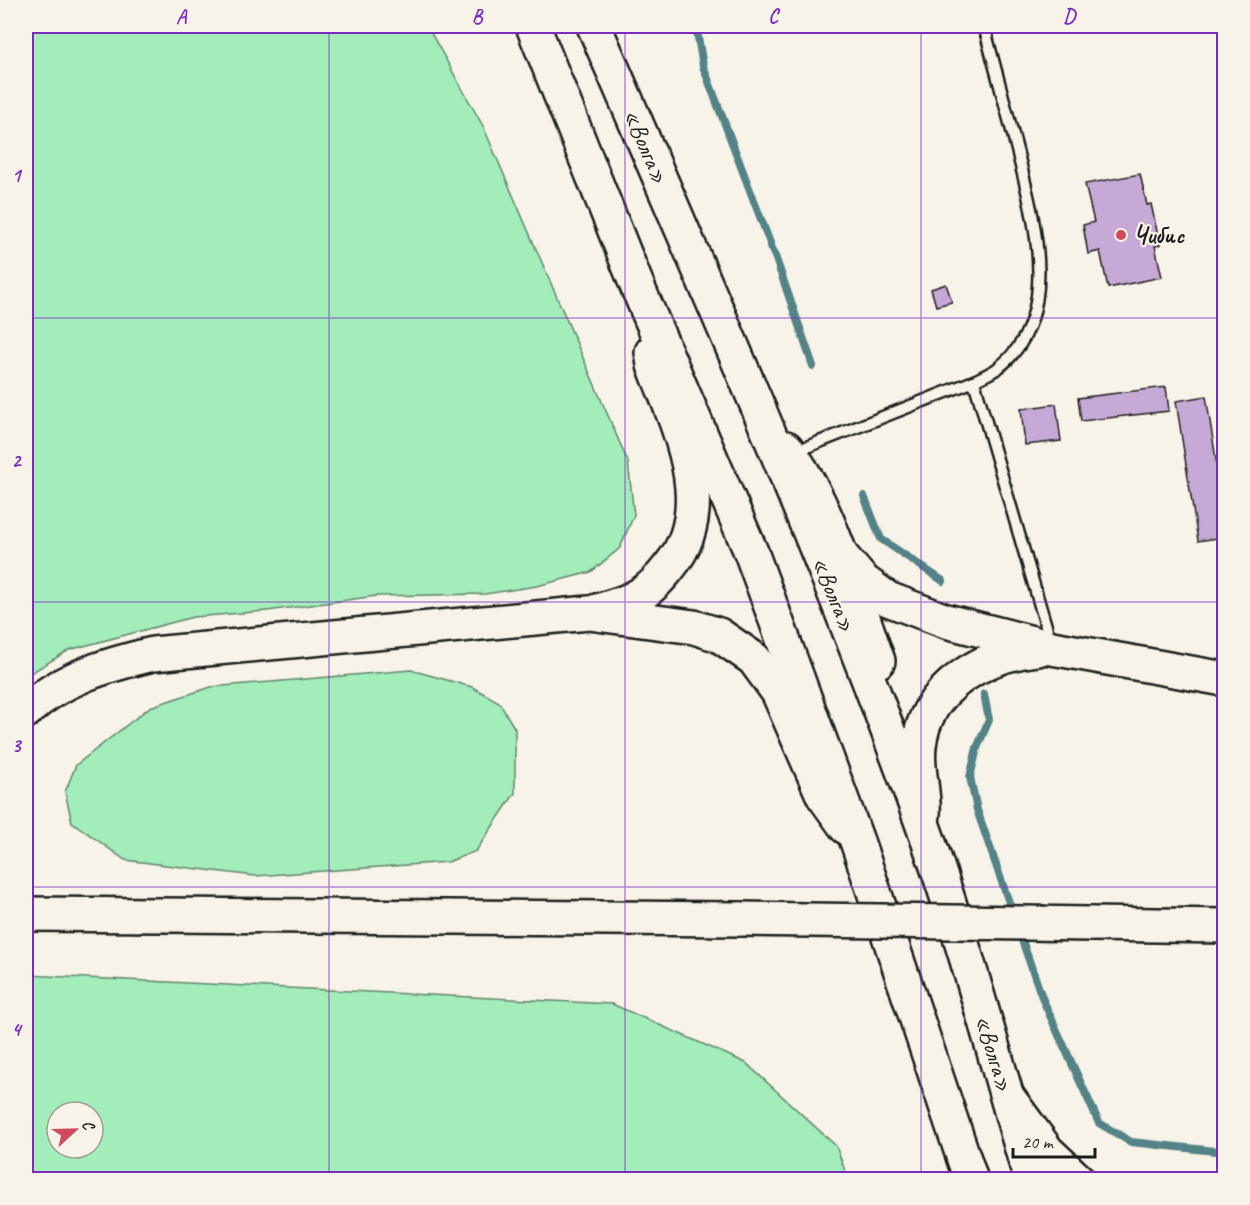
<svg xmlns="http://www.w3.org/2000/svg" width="1250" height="1205" font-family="Caveat,sans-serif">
<rect width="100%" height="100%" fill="#f7f3e8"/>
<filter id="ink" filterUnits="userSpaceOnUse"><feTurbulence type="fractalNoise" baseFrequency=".0167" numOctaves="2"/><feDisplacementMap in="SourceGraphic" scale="12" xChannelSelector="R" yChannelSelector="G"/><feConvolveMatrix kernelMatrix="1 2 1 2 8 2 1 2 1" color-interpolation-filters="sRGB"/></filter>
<g filter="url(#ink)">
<g fill="#a3edbb" stroke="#60846c" stroke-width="1.5" fill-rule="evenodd">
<path d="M26,26H427L483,126L628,462L634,515L620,548L591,572L537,586L485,594L376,596L267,611L193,617L69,650L26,676Z"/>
<path d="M411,670L472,687L499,702L515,729V793L476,851L448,862L255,876L125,860L72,822L65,792L76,765L150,707L211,687Z"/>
<path d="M26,975L612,1004L746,1063L836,1146L848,1179H26ZM57,1112H93V1148H57Z"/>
</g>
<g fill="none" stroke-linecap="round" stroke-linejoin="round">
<g stroke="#538386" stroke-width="8">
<path d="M696,26L703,66L776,259L813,366"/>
<path d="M864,496L881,539L943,581"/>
<path d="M984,694L989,720L977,748L970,777L977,810L1014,917"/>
<path d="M1018,929L1043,1000L1099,1123L1131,1142L1224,1152"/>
</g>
</g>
<g fill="#c6a9d6" stroke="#1c1c1c" stroke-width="1.5">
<path d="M1140,174L1147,205L1151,204L1160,245L1155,246L1162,277L1108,288L1100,251L1088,254L1083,225L1094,222L1085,184Z"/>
<path d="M946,284L952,302L936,306L931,289Z"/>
<path d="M1166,387L1169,411L1081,421L1078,398Z"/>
<path d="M1206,396L1224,510V537L1198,541L1176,401Z"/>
<path d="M1056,404L1061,441L1025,445L1021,409Z"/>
</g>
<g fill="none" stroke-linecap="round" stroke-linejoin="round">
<g stroke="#1c1c1c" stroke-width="15">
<g id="lane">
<path d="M974,381L1051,643"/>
<path d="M794,452L974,381C982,377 991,373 998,368C1063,318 1034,219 1018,154C1007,111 995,68 984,26"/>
</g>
</g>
<g stroke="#1c1c1c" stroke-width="38">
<g id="primary">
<path d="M786,448C829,503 854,595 878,661"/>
<path d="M838,552L862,580L888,599L946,621L1052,648L1224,679"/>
<path d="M597,611C609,607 624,604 636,597C650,590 660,579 670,566C718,508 678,426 654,365L652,352"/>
<path d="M26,711C61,678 107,665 153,654L589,613L694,627L719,635L754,659L778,692L823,795L846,827"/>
<path d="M923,815C925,792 916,769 919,746C925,687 985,654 1038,649"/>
<path d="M26,914L742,919"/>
<path d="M1090,924L1224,926"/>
<path d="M1009,1099L1047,1151L1078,1180"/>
</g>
</g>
<g stroke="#1c1c1c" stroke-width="38">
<g id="highway">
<path d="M533,26L638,288L751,552L858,844L971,1180"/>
<path d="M594,26C708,290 825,553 922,823C964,940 996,1061 1031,1180"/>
</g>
</g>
<use href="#lane" stroke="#f7f3e8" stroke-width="10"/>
<use href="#primary" stroke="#f7f3e8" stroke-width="33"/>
<use href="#highway" stroke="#f7f3e8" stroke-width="33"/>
<g stroke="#1c1c1c" stroke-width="38" stroke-linecap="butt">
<path id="primary-bridge" d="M742,919L1090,924"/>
</g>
<use href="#primary-bridge" stroke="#f7f3e8" stroke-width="33"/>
</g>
</g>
<path fill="none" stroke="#7b2cbf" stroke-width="1.5" stroke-opacity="0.55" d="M329,26V1180M625,26V1180M921,26V1180M26,318H1224M26,602H1224M26,887H1224"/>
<circle fill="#d1495b" stroke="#f7f3e8" stroke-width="2" cx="1121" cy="235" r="6"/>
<g text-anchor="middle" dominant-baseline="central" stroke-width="4.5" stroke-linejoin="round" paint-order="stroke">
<g font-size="24" fill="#1c1c1c" stroke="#f7f3e8">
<text transform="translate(646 146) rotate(67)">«Волга»</text>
<text transform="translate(834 594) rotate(68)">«Волга»</text>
<text transform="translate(994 1053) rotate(73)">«Волга»</text>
</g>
<g font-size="24" font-weight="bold" fill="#1c1c1c" stroke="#f7f3e8" text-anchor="start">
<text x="1133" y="235">Чибис</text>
</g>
</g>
<rect width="1250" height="1205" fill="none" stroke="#f7f3e8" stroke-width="66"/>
<g transform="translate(75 1130) rotate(68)"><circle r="28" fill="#f7f3e8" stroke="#9f9d96" stroke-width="1.5"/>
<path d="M0-4.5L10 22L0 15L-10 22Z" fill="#d1495b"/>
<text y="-9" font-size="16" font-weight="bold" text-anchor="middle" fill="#1c1c1c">С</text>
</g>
<path d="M1013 1148v9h82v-9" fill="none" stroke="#1c1c1c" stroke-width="3"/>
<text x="1022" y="1148" font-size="18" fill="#1c1c1c" stroke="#f7f3e8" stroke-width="4.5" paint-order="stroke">20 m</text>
<rect x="33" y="33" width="1184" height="1139" fill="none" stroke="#7b2cbf" stroke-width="2"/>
<g font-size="20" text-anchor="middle" font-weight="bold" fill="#7b2cbf">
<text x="181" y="23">A</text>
<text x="477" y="23">B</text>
<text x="773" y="23">C</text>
<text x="1069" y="23">D</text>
<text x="16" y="182">1</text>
<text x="16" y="467">2</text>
<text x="16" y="752">3</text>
<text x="16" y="1036">4</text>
</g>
</svg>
